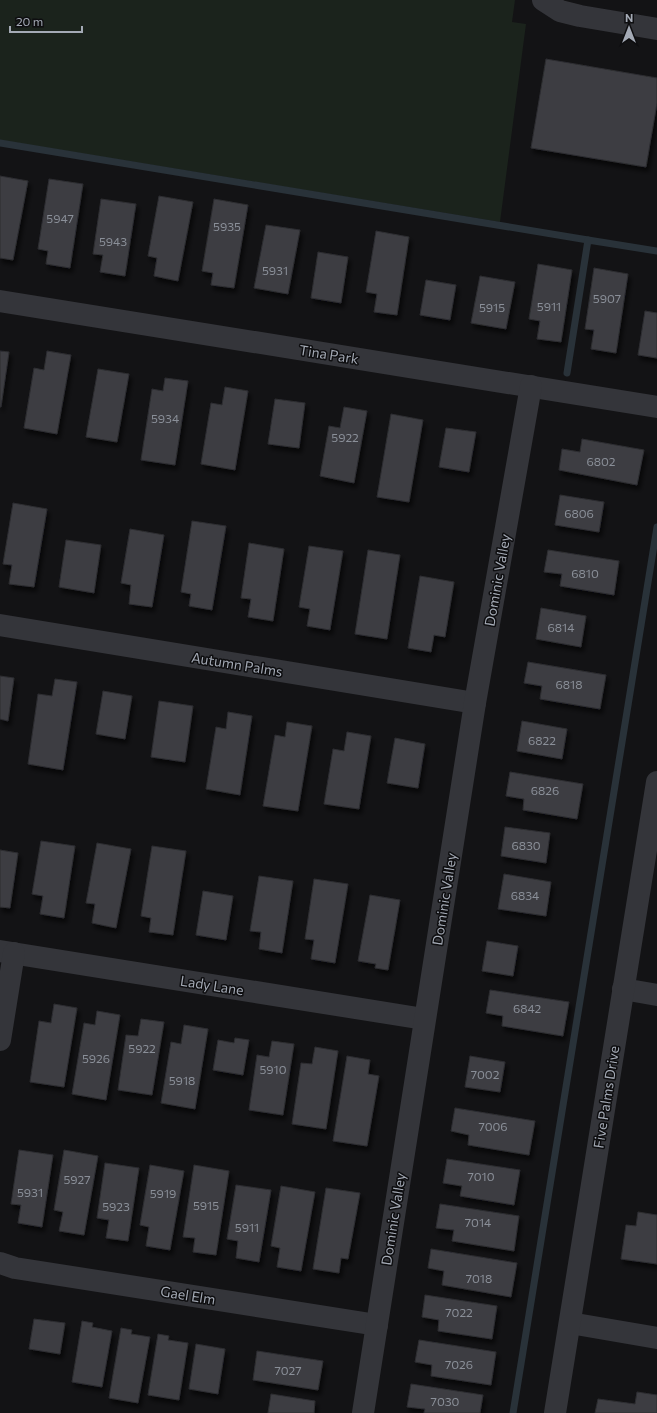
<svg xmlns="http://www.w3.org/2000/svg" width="657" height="1413" font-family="Commissioner,sans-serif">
<defs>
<filter id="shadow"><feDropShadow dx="2.5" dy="4.5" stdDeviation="2" flood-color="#0009"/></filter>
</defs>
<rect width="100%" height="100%" fill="#131315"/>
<path fill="#1b231c" d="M0,0H515L512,22L526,24L500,222L0,140Z"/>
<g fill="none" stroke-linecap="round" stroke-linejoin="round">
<g stroke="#293239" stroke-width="7">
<path d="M0,143L588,240"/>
<path d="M567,373L588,240L657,251"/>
<path d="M513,1413L657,527"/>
</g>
</g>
<g fill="#3d3e42" stroke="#2d2d31" filter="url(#shadow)">
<path d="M546,59L657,78V103L646,167L531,148Z"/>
<path d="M0,176L28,181L13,260L0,258Z"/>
<path d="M49,179L83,184L70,268L46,264L48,251L38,249Z"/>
<path d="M159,196L193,202L178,281L154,276L157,258L148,256Z"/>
<path d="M101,199L136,204L125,276L100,272L103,255L93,254Z"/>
<path d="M214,199L248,205L234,288L211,285L213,273L202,271Z"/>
<path d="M266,225L300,230L288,294L254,288Z"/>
<path d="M376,231L409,237L397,315L374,312L377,294L366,292Z"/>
<path d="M318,252L348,257L341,303L311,298Z"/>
<path d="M538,264L572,270L561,342L537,339L540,321L529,319Z"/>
<path d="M594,268L628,274L616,353L591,349L594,330L585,329Z"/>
<path d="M480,276L515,282L506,329L471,323Z"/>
<path d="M426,280L456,285L450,320L420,315Z"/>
<path d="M645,311L657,313V358L638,355Z"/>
<path d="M0,351L9,352L1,407H0Z"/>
<path d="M47,351L71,355L57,434L24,428L34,368L44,370Z"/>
<path d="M98,369L129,374L117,442L86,437Z"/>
<path d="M165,378L188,381L175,465L141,460L152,389L163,391Z"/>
<path d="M225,387L248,391L235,470L201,464L211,403L222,405Z"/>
<path d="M275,399L305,403L299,448L268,444Z"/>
<path d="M344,407L367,411L354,483L320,476L329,426L340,428Z"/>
<path d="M391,414L423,420L409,502L377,497Z"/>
<path d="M446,428L476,432L469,472L439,467Z"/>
<path d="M582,439L644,450L637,485L559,470L562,449L580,452Z"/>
<path d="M560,495L604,502L599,532L555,525Z"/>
<path d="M13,503L47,509L34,587L9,584L12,565L3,564Z"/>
<path d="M192,521L226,526L212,610L189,606L191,594L181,592Z"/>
<path d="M130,529L164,535L152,607L129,604L131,585L121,583Z"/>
<path d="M66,540L101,545L94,593L59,587Z"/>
<path d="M249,543L284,549L273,621L248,617L251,599L241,598Z"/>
<path d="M309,546L343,551L330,630L307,626L310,609L299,607Z"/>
<path d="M368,550L400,555L387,639L355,634Z"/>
<path d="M548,550L619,561L614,595L560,586L562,574L544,572Z"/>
<path d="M420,576L454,582L445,637L434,635L431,652L408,648Z"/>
<path d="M541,608L586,616L581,647L536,639Z"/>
<path d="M528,662L606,675L600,709L540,699L542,686L524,683Z"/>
<path d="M0,676L14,678L8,721L0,719Z"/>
<path d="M55,679L77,682L63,770L28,764L38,694L52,696Z"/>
<path d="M103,691L132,696L125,739L96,734Z"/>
<path d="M159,701L193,706L185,762L151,757Z"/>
<path d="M228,712L252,716L240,795L206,789L216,727L226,729Z"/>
<path d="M522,721L567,729L562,759L517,751Z"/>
<path d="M287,722L312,726L298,811L263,806L275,735L285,737Z"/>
<path d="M347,732L371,736L359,809L324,804L333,749L344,751Z"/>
<path d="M395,738L425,744L418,788L387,783Z"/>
<path d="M510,772L583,784L577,819L523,810L524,799L506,796Z"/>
<path d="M505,827L550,833L546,863L501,856Z"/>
<path d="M41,841L75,846L64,918L40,914L43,896L32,894Z"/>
<path d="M97,843L131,849L116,928L92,923L95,904L86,903Z"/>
<path d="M152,846L186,851L173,935L149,932L151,918L141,916Z"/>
<path d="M0,850L18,853L10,908L0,907Z"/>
<path d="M504,874L551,882L546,916L498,909Z"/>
<path d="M259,876L293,881L282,953L259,949L261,932L250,931Z"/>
<path d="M314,879L348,884L335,963L311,959L314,940L305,939Z"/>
<path d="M203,891L233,896L226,940L196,935Z"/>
<path d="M370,895L400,900L388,970L375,968L376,964L358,961Z"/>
<path d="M487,941L518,946L513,976L482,971Z"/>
<path d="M490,990L569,1002L563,1036L502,1026L503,1016L486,1013Z"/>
<path d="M54,1004L77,1008L64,1087L30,1082L39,1021L51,1023Z"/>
<path d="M97,1011L120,1015L106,1100L72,1094L84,1023L95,1025Z"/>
<path d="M141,1019L164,1022L152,1095L118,1090L126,1035L138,1036Z"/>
<path d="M184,1025L208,1029L195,1109L161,1103L171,1042L181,1044Z"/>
<path d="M235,1038L249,1040L243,1075L213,1070L218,1040L234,1043Z"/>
<path d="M272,1041L294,1044L283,1115L249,1110L257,1055L269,1057Z"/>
<path d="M315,1047L338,1051L326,1129L292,1124L301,1063L312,1064Z"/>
<path d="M347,1056L370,1060L368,1074L379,1076L367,1146L333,1141Z"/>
<path d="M470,1056L505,1062L500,1092L465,1087Z"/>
<path d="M455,1108L535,1121L529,1155L468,1145L469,1135L451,1131Z"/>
<path d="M19,1150L53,1155L42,1227L18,1223L21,1205L11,1204Z"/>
<path d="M64,1150L98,1156L84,1235L59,1231L63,1212L54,1210Z"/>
<path d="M447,1159L520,1170L514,1205L460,1196L462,1186L443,1183Z"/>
<path d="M105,1163L139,1168L128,1241L106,1238L109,1220L97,1218Z"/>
<path d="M150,1165L184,1171L170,1250L146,1246L149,1227L140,1225Z"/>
<path d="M194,1165L229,1171L216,1255L193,1252L195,1238L183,1237Z"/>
<path d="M236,1185L271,1190L259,1262L236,1258L238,1241L227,1239Z"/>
<path d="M281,1186L315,1192L301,1271L277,1267L280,1248L271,1246Z"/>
<path d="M326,1188L360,1193L348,1259L341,1258L339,1273L313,1269Z"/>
<path d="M440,1204L519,1216L514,1251L452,1241L454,1230L436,1228Z"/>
<path d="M638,1212L657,1215V1264L621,1259L626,1225L636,1226Z"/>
<path d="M431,1249L517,1263L511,1297L442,1285L444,1271L428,1268Z"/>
<path d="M425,1295L497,1306L492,1339L438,1331L439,1320L422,1317Z"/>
<path d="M34,1319L65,1323L60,1354L29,1349Z"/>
<path d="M82,1321L93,1323L92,1327L112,1331L102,1387L72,1382Z"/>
<path d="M121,1328L132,1330L131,1334L150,1337L138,1403L109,1398Z"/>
<path d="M158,1334L169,1336L168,1340L188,1343L179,1400L148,1395Z"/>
<path d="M419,1340L496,1352L491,1385L431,1376L432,1365L415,1362Z"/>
<path d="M196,1344L225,1349L218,1394L189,1389Z"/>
<path d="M257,1351L323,1361L318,1390L253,1380Z"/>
<path d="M411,1384L483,1395L480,1413H424L425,1409L407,1407Z"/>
<path d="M637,1392L657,1395V1413H595L598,1399L635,1404Z"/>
<path d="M271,1394L315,1401L314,1413H268Z"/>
</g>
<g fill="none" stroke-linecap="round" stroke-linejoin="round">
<g stroke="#34353a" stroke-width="22">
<path d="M543,0L560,11L580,16L657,29"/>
<path d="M0,301L657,407"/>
<path d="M0,625L475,703"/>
<path d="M0,951L424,1019"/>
<path d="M623,989L657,995"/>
<path d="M0,1040L14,953"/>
<path d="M0,1263L15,1268L377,1325"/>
<path d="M570,1323L657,1338"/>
<path d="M363,1413L475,703L531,386"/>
<path d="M555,1413L657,782"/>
</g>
</g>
<g text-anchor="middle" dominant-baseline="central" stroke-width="3" stroke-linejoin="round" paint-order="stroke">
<g font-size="12" fill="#8a8f98">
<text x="60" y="218">5947</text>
<text x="227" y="226">5935</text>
<text x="113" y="241">5943</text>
<text x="275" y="270">5931</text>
<text x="607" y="298">5907</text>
<text x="549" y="306">5911</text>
<text x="492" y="307">5915</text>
<text x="165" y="418">5934</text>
<text x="345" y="437">5922</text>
<text x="601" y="461">6802</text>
<text x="579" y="513">6806</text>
<text x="585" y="573">6810</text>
<text x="561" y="627">6814</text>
<text x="569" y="684">6818</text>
<text x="542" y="740">6822</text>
<text x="545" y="790">6826</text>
<text x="526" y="845">6830</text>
<text x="525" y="895">6834</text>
<text x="527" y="1008">6842</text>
<text x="142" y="1048">5922</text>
<text x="96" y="1058">5926</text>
<text x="273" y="1069">5910</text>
<text x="485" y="1074">7002</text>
<text x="182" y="1080">5918</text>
<text x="493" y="1126">7006</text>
<text x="481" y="1176">7010</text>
<text x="77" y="1179">5927</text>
<text x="30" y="1192">5931</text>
<text x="163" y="1193">5919</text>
<text x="206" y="1205">5915</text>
<text x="116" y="1206">5923</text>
<text x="478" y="1222">7014</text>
<text x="247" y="1227">5911</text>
<text x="479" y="1278">7018</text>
<text x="459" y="1312">7022</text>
<text x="459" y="1364">7026</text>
<text x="288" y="1370">7027</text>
<text x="445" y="1401">7030</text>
</g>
<g font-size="14" fill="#a4aab5" stroke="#0e0e10">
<text transform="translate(329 354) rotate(9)">Tina Park</text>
<text transform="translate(497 580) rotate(-80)">Dominic Valley</text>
<text transform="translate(237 664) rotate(9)">Autumn Palms</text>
<text transform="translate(444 899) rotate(-81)">Dominic Valley</text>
<text transform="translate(212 985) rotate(9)">Lady Lane</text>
<text transform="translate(606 1097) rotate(-81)">Five Palms Drive</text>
<text transform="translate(393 1219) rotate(-81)">Dominic Valley</text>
<text transform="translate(188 1295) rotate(9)">Gael Elm</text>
</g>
</g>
<g transform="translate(629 28)" stroke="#0e0e10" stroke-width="3" paint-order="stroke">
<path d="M0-3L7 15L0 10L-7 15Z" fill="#a4aab5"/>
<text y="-6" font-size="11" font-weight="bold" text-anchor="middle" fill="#a4aab5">N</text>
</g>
<path d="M10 26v6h72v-6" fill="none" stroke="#a4aab5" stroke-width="2"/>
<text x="16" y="26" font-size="12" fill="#a4aab5" stroke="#0e0e10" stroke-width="3" paint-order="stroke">20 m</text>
</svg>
